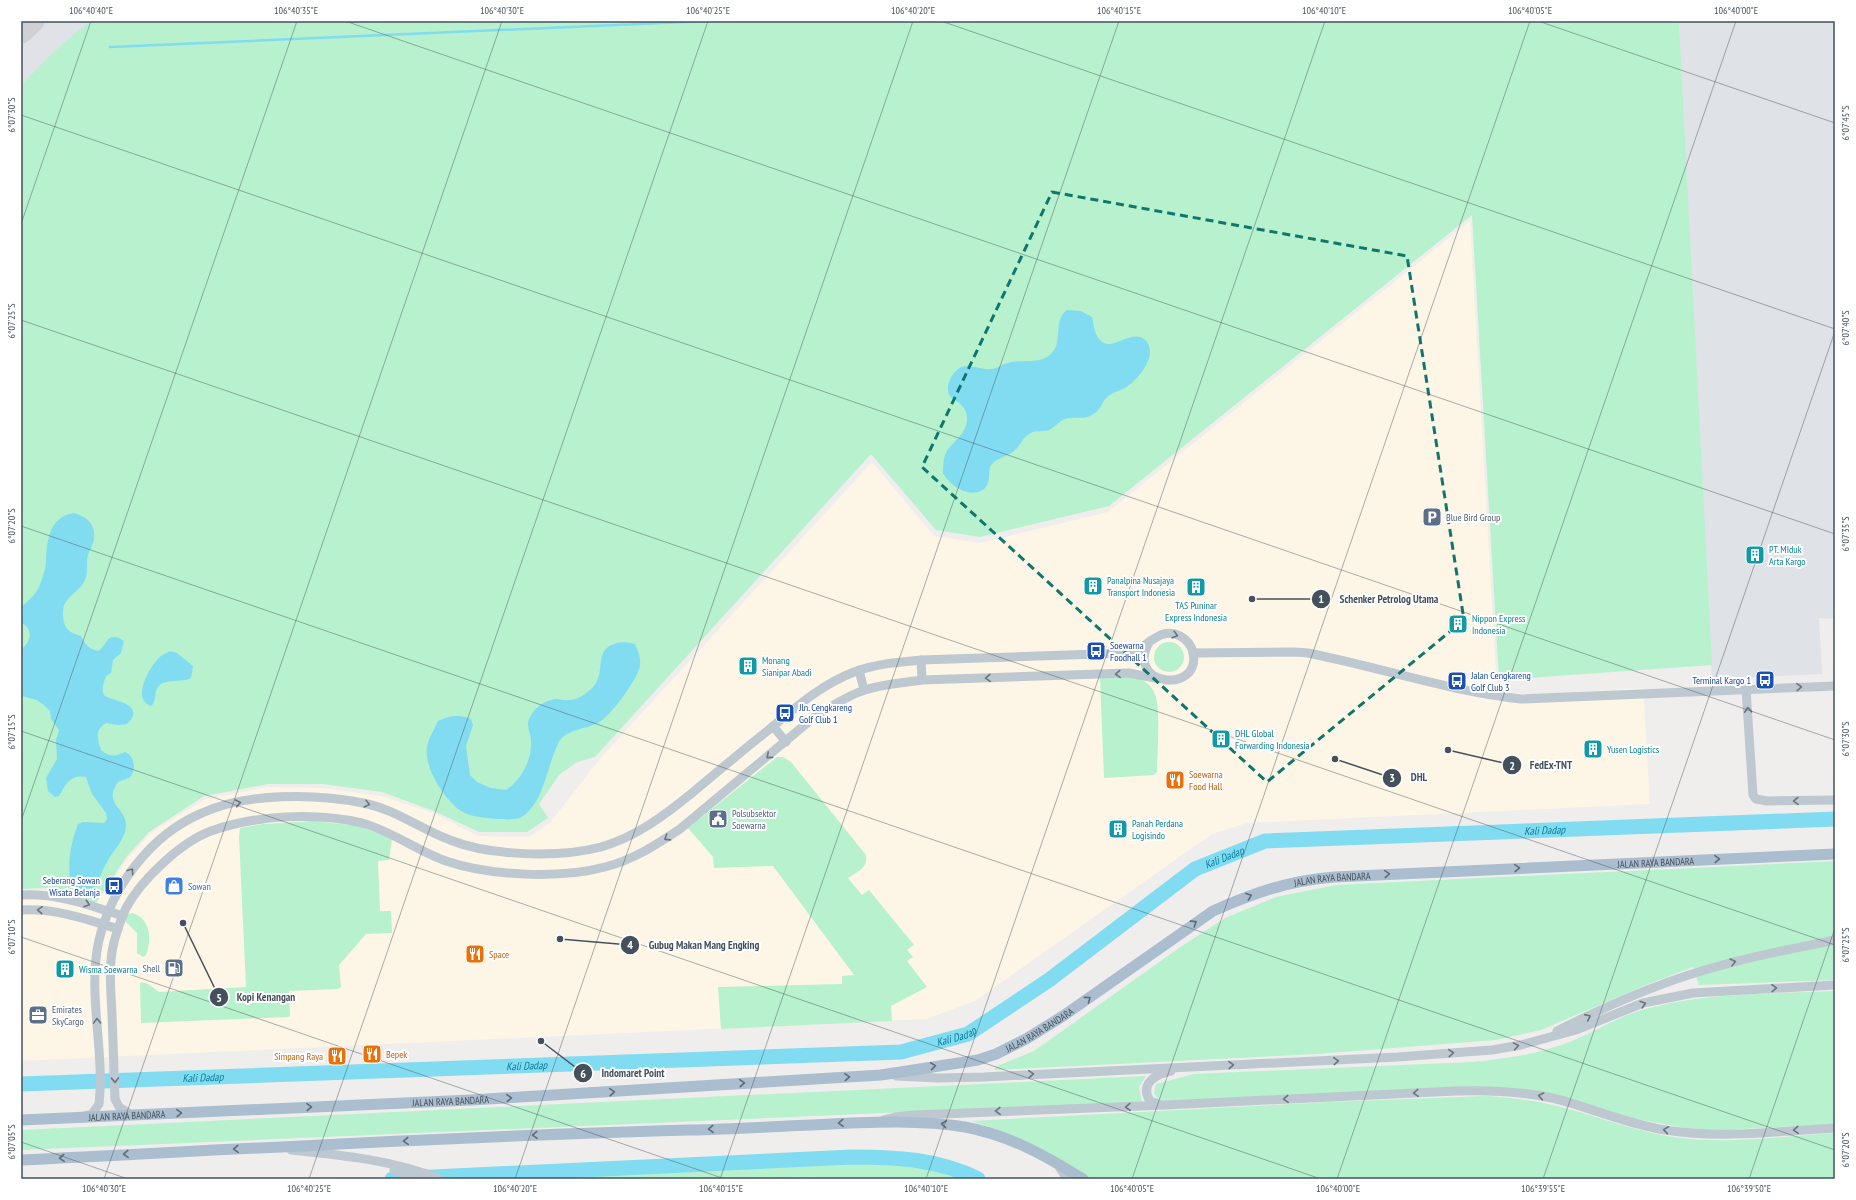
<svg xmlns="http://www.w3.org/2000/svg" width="1856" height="1200" font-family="'PT Sans Narrow',sans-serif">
<rect width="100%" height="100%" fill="#f0eded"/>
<path fill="#fdf5e5" d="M1470,221L1497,691L1533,695L1643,688L1650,804L1247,823L1212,834L975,1001L926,1019L21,1061V890H44L96,904L129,857L151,833L205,799L267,787L321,788L381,796L433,813L478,836L529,837L550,823L598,761L872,462L934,536L980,543L1108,512Z"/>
<g fill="#dfe2e6">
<path d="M21,21H163L21,118Z"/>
<path d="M1679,21H1835V619L1819,618L1822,674L1712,679Z"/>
</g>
<g fill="#b8f1cd">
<path d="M90,21H1679L1712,665L1499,680L1472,215L1109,506L980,537L936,530L871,454L595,757L577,762L559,775L539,804L548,818L527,832H479L434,811L382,792L323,784H268L204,796L149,832L127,856L96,903L46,888L21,889V86C42,62 65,41 90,21Z"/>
<circle cx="1169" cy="657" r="15"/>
<path d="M1135,676C1143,679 1152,686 1155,694C1161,709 1157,754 1157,772L1154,775L1104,778L1100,678Z"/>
<path d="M777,757H783L791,762L866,855C868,868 858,871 848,878L862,895L869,890L914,945L907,950L913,957L907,961L927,987L891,1006L892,1021L721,1029L718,987L842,984V976L854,975L773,866L714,868L713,857L688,828Z"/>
<path d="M314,821L359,826L392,839L389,860L378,861L380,911H391L392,933L366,934L339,965L341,987L338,989L289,991L290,1016L288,1017L141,1023L140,984L141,982L148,984L159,992L246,987L239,837L240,828L263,824Z"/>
<path d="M1835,861V980L1699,985L1693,967L1646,985L1541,1030L1496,1040L1317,1054L995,1070V1067L1034,1051L1179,948L1225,918L1276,897L1336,885Z"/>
<path d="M133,913C151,920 152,939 146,955L143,957L137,953V933L125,921L128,914Z"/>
<path d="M1835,991V1124L1723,1130L1686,1128L1619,1116L1537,1092L1165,1101L1158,1099L1154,1093L1156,1084L1194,1074L1471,1062C1505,1059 1540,1054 1572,1041C1596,1031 1617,1017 1642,1010C1703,992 1771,994 1835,991Z"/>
<path d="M1146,1076L1139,1087L1142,1102L21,1150V1130Z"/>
<path d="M1486,1096C1512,1098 1536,1100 1561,1107C1601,1117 1639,1133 1681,1138C1731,1144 1784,1136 1835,1133V1179H1092L996,1129L971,1121L1329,1102Z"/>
<path d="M852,1159C892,1159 936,1160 972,1179H825L805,1177L769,1179H462L459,1178Z"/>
</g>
<g fill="#82dcf1">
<path d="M1067,310L1081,311L1092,317C1093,322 1094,329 1096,334C1108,359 1128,328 1144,339C1148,342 1150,347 1150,352C1150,365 1135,382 1125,388C1119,391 1111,393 1106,398C1101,405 1099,412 1090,416C1083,419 1077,417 1069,418C1060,419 1057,426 1049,430C1044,432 1036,430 1031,433C1022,437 1020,447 1013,452C1006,457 993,459 990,467C988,475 992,488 978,492C964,496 950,484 943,474C943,467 943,459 946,453C951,442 966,436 967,420C968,400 947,402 948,389C948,379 956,366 967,366C975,366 983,370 991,369C998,369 1002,364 1008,363C1020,359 1035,364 1047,357C1066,346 1051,321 1067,310Z"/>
<path d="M74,513C87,517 96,524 94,539C93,546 88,552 87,559C87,567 88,573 85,580C80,591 70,594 65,603C63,606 63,612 63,615C64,629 68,632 81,636C85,644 89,649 98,651C108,645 107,629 124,641L121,653L113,660L111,673L106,676C104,681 101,690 104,695C109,701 144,702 130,721C124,728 114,724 106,723C95,730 97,738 101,750C110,757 114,757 125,752C134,755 137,770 130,777C128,779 122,780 118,782C102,805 128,808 126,827C124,842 113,850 107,862C102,870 100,879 95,887C85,890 78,890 70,882C68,859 70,846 78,824L83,822L104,823L107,819L106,813L92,794L86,777C70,774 66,784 59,796L55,797L48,791L46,778L57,759L56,740L59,730L51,719L50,711L45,706L37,700L21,696V649C31,643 34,628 21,623V608C27,601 35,596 39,587C42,579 46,569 46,561C47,540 49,517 74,513Z"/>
<path d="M625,642L635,644C638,651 641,658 640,665C639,678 610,717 598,723C586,729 569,729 560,740C558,743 556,748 555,751C546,772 543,802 523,816C517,821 504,819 496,819C486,818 471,817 461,811C444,799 421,765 428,743C430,736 435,728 438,721C450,716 459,714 471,719L473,725L466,746L470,775L477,782L491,788L506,790C522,779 532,760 531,741C531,732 525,726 530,717C535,707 545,700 556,699C560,699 564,701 568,700C577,700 584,695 590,690C611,673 587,645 625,642Z"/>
<path d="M170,651L177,653L193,666L191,678C180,684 161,676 156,691C155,696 155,700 153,704L151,706C130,699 151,664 161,656C164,654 167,653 170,651Z"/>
</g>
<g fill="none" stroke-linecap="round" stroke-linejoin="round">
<path stroke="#82dcf1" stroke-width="2.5" d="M110,47L708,21"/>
<g stroke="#82dcf1" stroke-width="15">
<path id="s1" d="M21,1084L901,1052L968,1034L1049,980L1195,869L1265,841L1835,819"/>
<path d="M392,1179L852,1157C895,1157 939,1159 978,1179"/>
</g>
<path stroke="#d0d0d3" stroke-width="23" d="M21,32L33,21"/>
<g stroke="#bdc8d1" stroke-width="9">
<path d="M1193,653L1295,652L1308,653C1379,667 1448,691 1521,699L1835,686"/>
<path d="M921,660L922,680"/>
<path d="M859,670L864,690"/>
<path d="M1746,689L1753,795L1756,799L1767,801L1835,800"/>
<path d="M773,726L786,742"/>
<path d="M21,895C58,893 89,905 123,916"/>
<path d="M21,910C55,908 86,919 118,929"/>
<path d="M1557,1031C1608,1005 1663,981 1719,966C1757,955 1796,948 1835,940"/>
<path d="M896,1076L938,1078L984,1077L1398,1057L1492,1050L1521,1045L1576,1030L1643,1003L1693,993L1835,985"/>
<path d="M1159,1104L1150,1101C1139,1084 1156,1074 1171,1071"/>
<path d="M132,1115L119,1107L115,1099C114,1070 113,1042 112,1014C111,990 108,966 114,942C117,931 121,919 126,908C141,880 181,842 211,831C256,815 316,812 362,823C392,831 417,851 446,861C490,876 560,879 605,867C633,860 656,845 680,829L818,714C833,706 848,695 865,690C883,684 903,683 922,680L1129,673L1155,678"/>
<path d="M84,1116L92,1114L99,1104C105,1050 87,994 99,940C112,887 150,835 202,813C246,793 315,793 363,803C395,809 420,829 450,840C490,856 559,858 601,847C636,837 665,815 692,793C717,772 741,752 766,732C794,709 820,685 854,672C875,664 899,662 921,660L1128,653C1147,650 1159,625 1180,636C1186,639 1191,645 1193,652C1202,696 1122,685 1150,641"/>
<path d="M883,1120L895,1117L915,1115L1166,1105L1455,1091C1487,1090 1520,1091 1552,1098C1590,1107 1626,1124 1665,1130C1721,1139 1779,1131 1835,1128"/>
<path d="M291,1150C341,1155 393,1160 440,1179"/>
<path d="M1058,1165L1067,1179"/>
<path d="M394,1170L419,1179"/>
</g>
<g stroke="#abbecf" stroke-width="11">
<path id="s2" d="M21,1120L471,1100L881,1075L978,1060L996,1054L1026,1039L1063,1016L1213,911C1256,892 1288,881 1334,877L1835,854"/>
<path d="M21,1160C244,1149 467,1136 690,1130C737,1129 784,1126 831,1124C876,1122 921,1120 965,1127C1009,1135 1046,1156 1083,1179"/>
</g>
</g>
<defs><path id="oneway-chevron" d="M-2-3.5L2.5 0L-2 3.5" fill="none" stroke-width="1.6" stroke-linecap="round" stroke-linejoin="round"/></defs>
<g stroke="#68757f">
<use href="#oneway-chevron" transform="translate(1175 635) rotate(16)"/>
<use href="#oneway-chevron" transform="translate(1118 674) rotate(178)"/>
<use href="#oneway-chevron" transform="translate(988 678) rotate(178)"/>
<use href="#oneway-chevron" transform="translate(1799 687) rotate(-2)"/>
<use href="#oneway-chevron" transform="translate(1748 710) rotate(-93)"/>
<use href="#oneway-chevron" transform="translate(769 756) rotate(140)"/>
<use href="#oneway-chevron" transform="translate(1796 801) rotate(178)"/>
<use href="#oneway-chevron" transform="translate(238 803) rotate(-11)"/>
<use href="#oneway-chevron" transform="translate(367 804) rotate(14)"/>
<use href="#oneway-chevron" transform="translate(667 838) rotate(147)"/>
<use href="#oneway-chevron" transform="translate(131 871) rotate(-54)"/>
<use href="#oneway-chevron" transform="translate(87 904) rotate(19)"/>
<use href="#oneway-chevron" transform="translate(40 910) rotate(-176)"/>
<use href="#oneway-chevron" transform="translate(1733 962) rotate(-14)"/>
<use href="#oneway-chevron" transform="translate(1774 988) rotate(-3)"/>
<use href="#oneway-chevron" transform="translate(1643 1004) rotate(-17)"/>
<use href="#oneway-chevron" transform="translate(1588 1017) rotate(-24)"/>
<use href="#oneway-chevron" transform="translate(97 1021) rotate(-92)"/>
<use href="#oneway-chevron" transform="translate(1516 1046) rotate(-10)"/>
<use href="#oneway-chevron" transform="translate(1451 1053) rotate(-5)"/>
<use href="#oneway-chevron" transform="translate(1336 1061) rotate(-3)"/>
<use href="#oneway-chevron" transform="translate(1231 1065) rotate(-2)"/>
<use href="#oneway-chevron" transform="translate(1031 1074) rotate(-3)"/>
<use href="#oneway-chevron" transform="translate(115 1080) rotate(88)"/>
<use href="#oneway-chevron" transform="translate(1416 1093) rotate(177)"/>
<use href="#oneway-chevron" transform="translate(1541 1096) rotate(-169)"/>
<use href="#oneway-chevron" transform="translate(1286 1099) rotate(177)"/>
<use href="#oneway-chevron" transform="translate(1128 1107) rotate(178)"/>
<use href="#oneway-chevron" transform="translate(998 1111) rotate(178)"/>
<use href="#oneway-chevron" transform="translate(1666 1130) rotate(-172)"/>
<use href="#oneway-chevron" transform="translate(1796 1130) rotate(177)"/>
</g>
<g stroke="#5e6c79">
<use href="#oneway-chevron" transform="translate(1717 859) rotate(-3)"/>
<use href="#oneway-chevron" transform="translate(1517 868) rotate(-3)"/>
<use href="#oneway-chevron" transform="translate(1387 874) rotate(-3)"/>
<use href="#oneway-chevron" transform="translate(1249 896) rotate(-20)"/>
<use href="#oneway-chevron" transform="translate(1194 923) rotate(-33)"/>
<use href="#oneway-chevron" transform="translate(1088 999) rotate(-36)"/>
<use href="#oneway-chevron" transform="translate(933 1066) rotate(-8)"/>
<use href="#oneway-chevron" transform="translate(847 1077) rotate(-3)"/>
<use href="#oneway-chevron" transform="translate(742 1083) rotate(-4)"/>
<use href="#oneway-chevron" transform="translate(612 1092) rotate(-4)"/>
<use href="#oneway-chevron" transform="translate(509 1098) rotate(-3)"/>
<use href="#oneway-chevron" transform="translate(309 1107) rotate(-3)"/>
<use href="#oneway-chevron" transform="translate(179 1113) rotate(-2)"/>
<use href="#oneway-chevron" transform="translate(841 1123) rotate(177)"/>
<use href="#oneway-chevron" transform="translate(944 1124) rotate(-174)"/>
<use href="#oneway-chevron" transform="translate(711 1129) rotate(177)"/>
<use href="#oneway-chevron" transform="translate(535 1135) rotate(177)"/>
<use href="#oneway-chevron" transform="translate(406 1141) rotate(177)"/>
<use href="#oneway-chevron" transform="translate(236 1149) rotate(177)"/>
<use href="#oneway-chevron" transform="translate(126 1154) rotate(178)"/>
<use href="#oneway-chevron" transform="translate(62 1158) rotate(177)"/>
</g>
<path fill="none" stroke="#0f766e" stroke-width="3" stroke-dasharray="8 5" stroke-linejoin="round" d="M1052,192L1407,256L1464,620L1267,782L922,467Z"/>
<path fill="none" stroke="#44515c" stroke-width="1" stroke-opacity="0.45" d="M345,21L1835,534M941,21L1835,329M1538,21L1835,123M21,115L1835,740M21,224L91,21M21,320L1835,945M21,526L1835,1150M21,731L1321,1179M21,821L297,21M21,937L725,1179M21,1142L128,1179M104,1179L502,21M309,1179L708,21M515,1179L913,21M720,1179L1119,21M926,1179L1325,21M1132,1179L1530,21M1337,1179L1736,21M1543,1179L1835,331M1749,1179L1835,928"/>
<defs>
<g id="parking-square" transform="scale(1)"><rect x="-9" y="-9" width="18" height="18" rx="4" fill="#5c6f8a" stroke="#fff"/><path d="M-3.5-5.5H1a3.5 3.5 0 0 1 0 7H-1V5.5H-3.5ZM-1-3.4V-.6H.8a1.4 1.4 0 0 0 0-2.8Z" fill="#fff"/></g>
<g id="building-square" transform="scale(1)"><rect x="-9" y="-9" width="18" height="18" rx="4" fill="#0f9aa8" stroke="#fff"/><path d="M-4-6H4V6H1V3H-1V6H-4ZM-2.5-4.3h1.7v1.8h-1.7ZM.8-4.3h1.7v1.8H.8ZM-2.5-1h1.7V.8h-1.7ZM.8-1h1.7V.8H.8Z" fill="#fff"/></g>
<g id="bus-square" transform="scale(1)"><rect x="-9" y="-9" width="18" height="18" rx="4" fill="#1a4fb4" stroke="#fff"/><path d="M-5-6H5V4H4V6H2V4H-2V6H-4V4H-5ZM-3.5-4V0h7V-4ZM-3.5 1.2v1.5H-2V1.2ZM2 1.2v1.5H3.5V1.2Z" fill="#fff"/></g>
<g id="restaurant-square" transform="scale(1)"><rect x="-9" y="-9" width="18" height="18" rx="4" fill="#e8710a" stroke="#fff"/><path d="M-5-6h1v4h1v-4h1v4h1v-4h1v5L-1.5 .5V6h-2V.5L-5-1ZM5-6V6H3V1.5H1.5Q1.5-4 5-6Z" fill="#fff"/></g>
<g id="civic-square" transform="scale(1)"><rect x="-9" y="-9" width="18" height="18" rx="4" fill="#5c6f8a" stroke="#fff"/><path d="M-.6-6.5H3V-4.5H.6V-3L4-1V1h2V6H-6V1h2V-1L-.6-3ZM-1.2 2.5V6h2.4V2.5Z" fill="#fff"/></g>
<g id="shop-square" transform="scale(1)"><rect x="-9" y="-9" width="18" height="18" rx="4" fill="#3f7fe0" stroke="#fff"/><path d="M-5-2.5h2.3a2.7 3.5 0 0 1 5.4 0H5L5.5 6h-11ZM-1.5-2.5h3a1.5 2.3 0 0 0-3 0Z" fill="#fff"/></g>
<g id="fuel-square" transform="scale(1)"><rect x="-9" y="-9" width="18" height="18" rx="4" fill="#5c6f8a" stroke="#fff"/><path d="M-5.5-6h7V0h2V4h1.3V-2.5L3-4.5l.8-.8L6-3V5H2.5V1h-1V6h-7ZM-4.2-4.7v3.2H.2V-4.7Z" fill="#fff"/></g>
<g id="office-square" transform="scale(1)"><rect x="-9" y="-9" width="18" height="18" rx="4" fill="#5c6f8a" stroke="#fff"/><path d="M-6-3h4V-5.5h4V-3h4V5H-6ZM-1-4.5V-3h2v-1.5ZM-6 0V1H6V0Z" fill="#fff"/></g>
</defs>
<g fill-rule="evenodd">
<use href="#parking-square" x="1432" y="517"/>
<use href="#building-square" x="1755" y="555"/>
<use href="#building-square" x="1093" y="586"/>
<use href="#building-square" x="1196" y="587"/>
<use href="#building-square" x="1458" y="624"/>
<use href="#bus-square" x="1096" y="651"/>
<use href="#building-square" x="748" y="666"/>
<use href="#bus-square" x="1765" y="680"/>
<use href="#bus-square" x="1457" y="681"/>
<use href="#bus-square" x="785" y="713"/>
<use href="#building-square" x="1221" y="739"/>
<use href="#building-square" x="1593" y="749"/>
<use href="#restaurant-square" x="1175" y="780"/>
<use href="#civic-square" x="718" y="819"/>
<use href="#building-square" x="1118" y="829"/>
<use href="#bus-square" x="114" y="886"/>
<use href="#shop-square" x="174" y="886"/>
<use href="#restaurant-square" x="475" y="954"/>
<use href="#fuel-square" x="174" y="968"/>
<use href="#building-square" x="65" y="969"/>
<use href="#office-square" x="38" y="1015"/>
<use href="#restaurant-square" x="372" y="1054"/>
<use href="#restaurant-square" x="337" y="1056"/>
</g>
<g text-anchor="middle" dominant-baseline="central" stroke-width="4" stroke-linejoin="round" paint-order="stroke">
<g font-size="10" fill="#4e5e75" stroke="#fff" text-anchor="start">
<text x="1446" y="517">Blue Bird Group</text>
<text x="732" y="813">Polsubsektor<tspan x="732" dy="12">Soewarna</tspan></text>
<text x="160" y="968" text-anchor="end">Shell</text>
<text x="52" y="1009">Emirates<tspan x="52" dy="12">SkyCargo</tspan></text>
</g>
<g font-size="10" fill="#0d838f" stroke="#fff" text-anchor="start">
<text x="1769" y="549">PT. MIduk<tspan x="1769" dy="12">Arta Kargo</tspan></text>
<text x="1107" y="580">Panalpina Nusajaya<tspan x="1107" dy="12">Transport Indonesia</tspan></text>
<text x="1196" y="605" text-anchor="middle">TAS Puninar<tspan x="1196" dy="12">Express Indonesia</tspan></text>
<text x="1472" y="618">Nippon Express<tspan x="1472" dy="12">Indonesia</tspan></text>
<text x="762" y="660">Monang<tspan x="762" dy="12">Sianipar Abadi</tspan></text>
<text x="1235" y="733">DHL Global<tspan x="1235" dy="12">Forwarding Indonesia</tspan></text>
<text x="1607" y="749">Yusen Logistics</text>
<text x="1132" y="823">Panah Perdana<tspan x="1132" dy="12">Logisindo</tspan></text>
<text x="79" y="969">Wisma Soewarna</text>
</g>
<g font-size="10" fill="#164399" stroke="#fff" text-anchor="start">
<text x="1110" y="645">Soewarna<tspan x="1110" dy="12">Foodhall 1</tspan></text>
<text x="1471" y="675">Jalan Cengkareng<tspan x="1471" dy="12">Golf Club 3</tspan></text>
<text x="1751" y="680" text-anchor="end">Terminal Kargo 1</text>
<text x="799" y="707">Jln. Cengkareng<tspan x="799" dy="12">Golf Club 1</tspan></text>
<text x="100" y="880" text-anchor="end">Seberang Sowan<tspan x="100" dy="12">Wisata Belanja</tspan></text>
</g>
<g font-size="10" fill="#c56008" stroke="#fff" text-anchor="start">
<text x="1189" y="774">Soewarna<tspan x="1189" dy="12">Food Hall</tspan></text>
<text x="489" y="954">Space</text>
<text x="386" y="1054">Bepek</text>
<text x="323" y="1056" text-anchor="end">Simpang Raya</text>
</g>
<g font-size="10" fill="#44515c" stroke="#fff">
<text stroke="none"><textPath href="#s2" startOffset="1687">JALAN RAYA BANDARA</textPath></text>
<text stroke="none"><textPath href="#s2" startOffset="1363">JALAN RAYA BANDARA</textPath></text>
<text stroke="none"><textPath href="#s2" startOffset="1028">JALAN RAYA BANDARA</textPath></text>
<text stroke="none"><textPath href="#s2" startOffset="430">JALAN RAYA BANDARA</textPath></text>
<text stroke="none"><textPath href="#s2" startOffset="106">JALAN RAYA BANDARA</textPath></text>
</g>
<g font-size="10" fill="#366cbe" stroke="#fff" text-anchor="start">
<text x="188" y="886">Sowan</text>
</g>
<g font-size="11" font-style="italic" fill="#057c99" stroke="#fff">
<text stroke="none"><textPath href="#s1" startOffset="1586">Kali Dadap</textPath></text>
<text stroke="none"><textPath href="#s1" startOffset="1262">Kali Dadap</textPath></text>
<text stroke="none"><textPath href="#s1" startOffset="938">Kali Dadap</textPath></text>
<text stroke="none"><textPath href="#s1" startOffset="506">Kali Dadap</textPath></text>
<text stroke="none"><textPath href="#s1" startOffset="182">Kali Dadap</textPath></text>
</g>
</g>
<path fill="none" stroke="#44515c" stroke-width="1.5" d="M1252 599L1321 599M1448 750L1512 765M1335 759L1392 778M560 939L630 945M183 923L219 997M541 1041L583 1073"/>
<g fill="#44515c" stroke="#fff" stroke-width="1.5">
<circle cx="1252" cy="599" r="4"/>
<circle cx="1448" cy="750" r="4"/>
<circle cx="1335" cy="759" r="4"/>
<circle cx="560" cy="939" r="4"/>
<circle cx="183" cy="923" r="4"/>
<circle cx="541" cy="1041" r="4"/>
<circle cx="1321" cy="599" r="10"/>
<circle cx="1512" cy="765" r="10"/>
<circle cx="1392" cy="778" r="10"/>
<circle cx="630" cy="945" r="10"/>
<circle cx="219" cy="997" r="10"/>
<circle cx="583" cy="1073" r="10"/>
</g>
<g font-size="12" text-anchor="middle" font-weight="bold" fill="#fff">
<text x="1321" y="603">1</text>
<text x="1512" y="770">2</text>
<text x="1392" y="782">3</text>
<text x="630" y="949">4</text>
<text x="219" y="1002">5</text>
<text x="583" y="1078">6</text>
</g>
<g font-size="11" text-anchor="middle" font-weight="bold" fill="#44515c" stroke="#fff" stroke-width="4" stroke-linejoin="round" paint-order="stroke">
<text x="1389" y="603">Schenker Petrolog Utama</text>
<text x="1551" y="769">FedEx-TNT</text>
<text x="1419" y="781">DHL</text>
<text x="704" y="949">Gubug Makan Mang Engking</text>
<text x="266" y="1001">Kopi Kenangan</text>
<text x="633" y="1077">Indomaret Point</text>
</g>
<rect width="1856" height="1200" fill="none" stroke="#ffffff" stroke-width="44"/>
<rect x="22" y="22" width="1812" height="1156" fill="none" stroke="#44515c" stroke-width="1.5"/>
<g font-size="10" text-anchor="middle" fill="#44515c">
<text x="91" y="14">106°40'40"E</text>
<text x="296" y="14">106°40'35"E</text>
<text x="502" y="14">106°40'30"E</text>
<text x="708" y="14">106°40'25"E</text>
<text x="913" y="14">106°40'20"E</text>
<text x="1119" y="14">106°40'15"E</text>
<text x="1324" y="14">106°40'10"E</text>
<text x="1530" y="14">106°40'05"E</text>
<text x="1736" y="14">106°40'00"E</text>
<text transform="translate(11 115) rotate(-90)" y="4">6°07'30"S</text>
<text transform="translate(1845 123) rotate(-90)" y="4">6°07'45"S</text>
<text transform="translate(11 321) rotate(-90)" y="4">6°07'25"S</text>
<text transform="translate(1845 328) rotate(-90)" y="4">6°07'40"S</text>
<text transform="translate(11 526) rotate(-90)" y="4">6°07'20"S</text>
<text transform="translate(1845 534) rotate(-90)" y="4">6°07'35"S</text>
<text transform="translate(11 732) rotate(-90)" y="4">6°07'15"S</text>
<text transform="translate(1845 739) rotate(-90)" y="4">6°07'30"S</text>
<text transform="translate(11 937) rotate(-90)" y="4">6°07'10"S</text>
<text transform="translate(1845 945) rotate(-90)" y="4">6°07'25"S</text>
<text transform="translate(11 1142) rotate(-90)" y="4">6°07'05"S</text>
<text transform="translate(1845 1150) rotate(-90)" y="4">6°07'20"S</text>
<text x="104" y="1192">106°40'30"E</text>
<text x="309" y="1192">106°40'25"E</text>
<text x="515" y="1192">106°40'20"E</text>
<text x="721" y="1192">106°40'15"E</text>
<text x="926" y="1192">106°40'10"E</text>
<text x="1132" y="1192">106°40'05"E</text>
<text x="1338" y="1192">106°40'00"E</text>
<text x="1543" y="1192">106°39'55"E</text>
<text x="1749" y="1192">106°39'50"E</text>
</g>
</svg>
